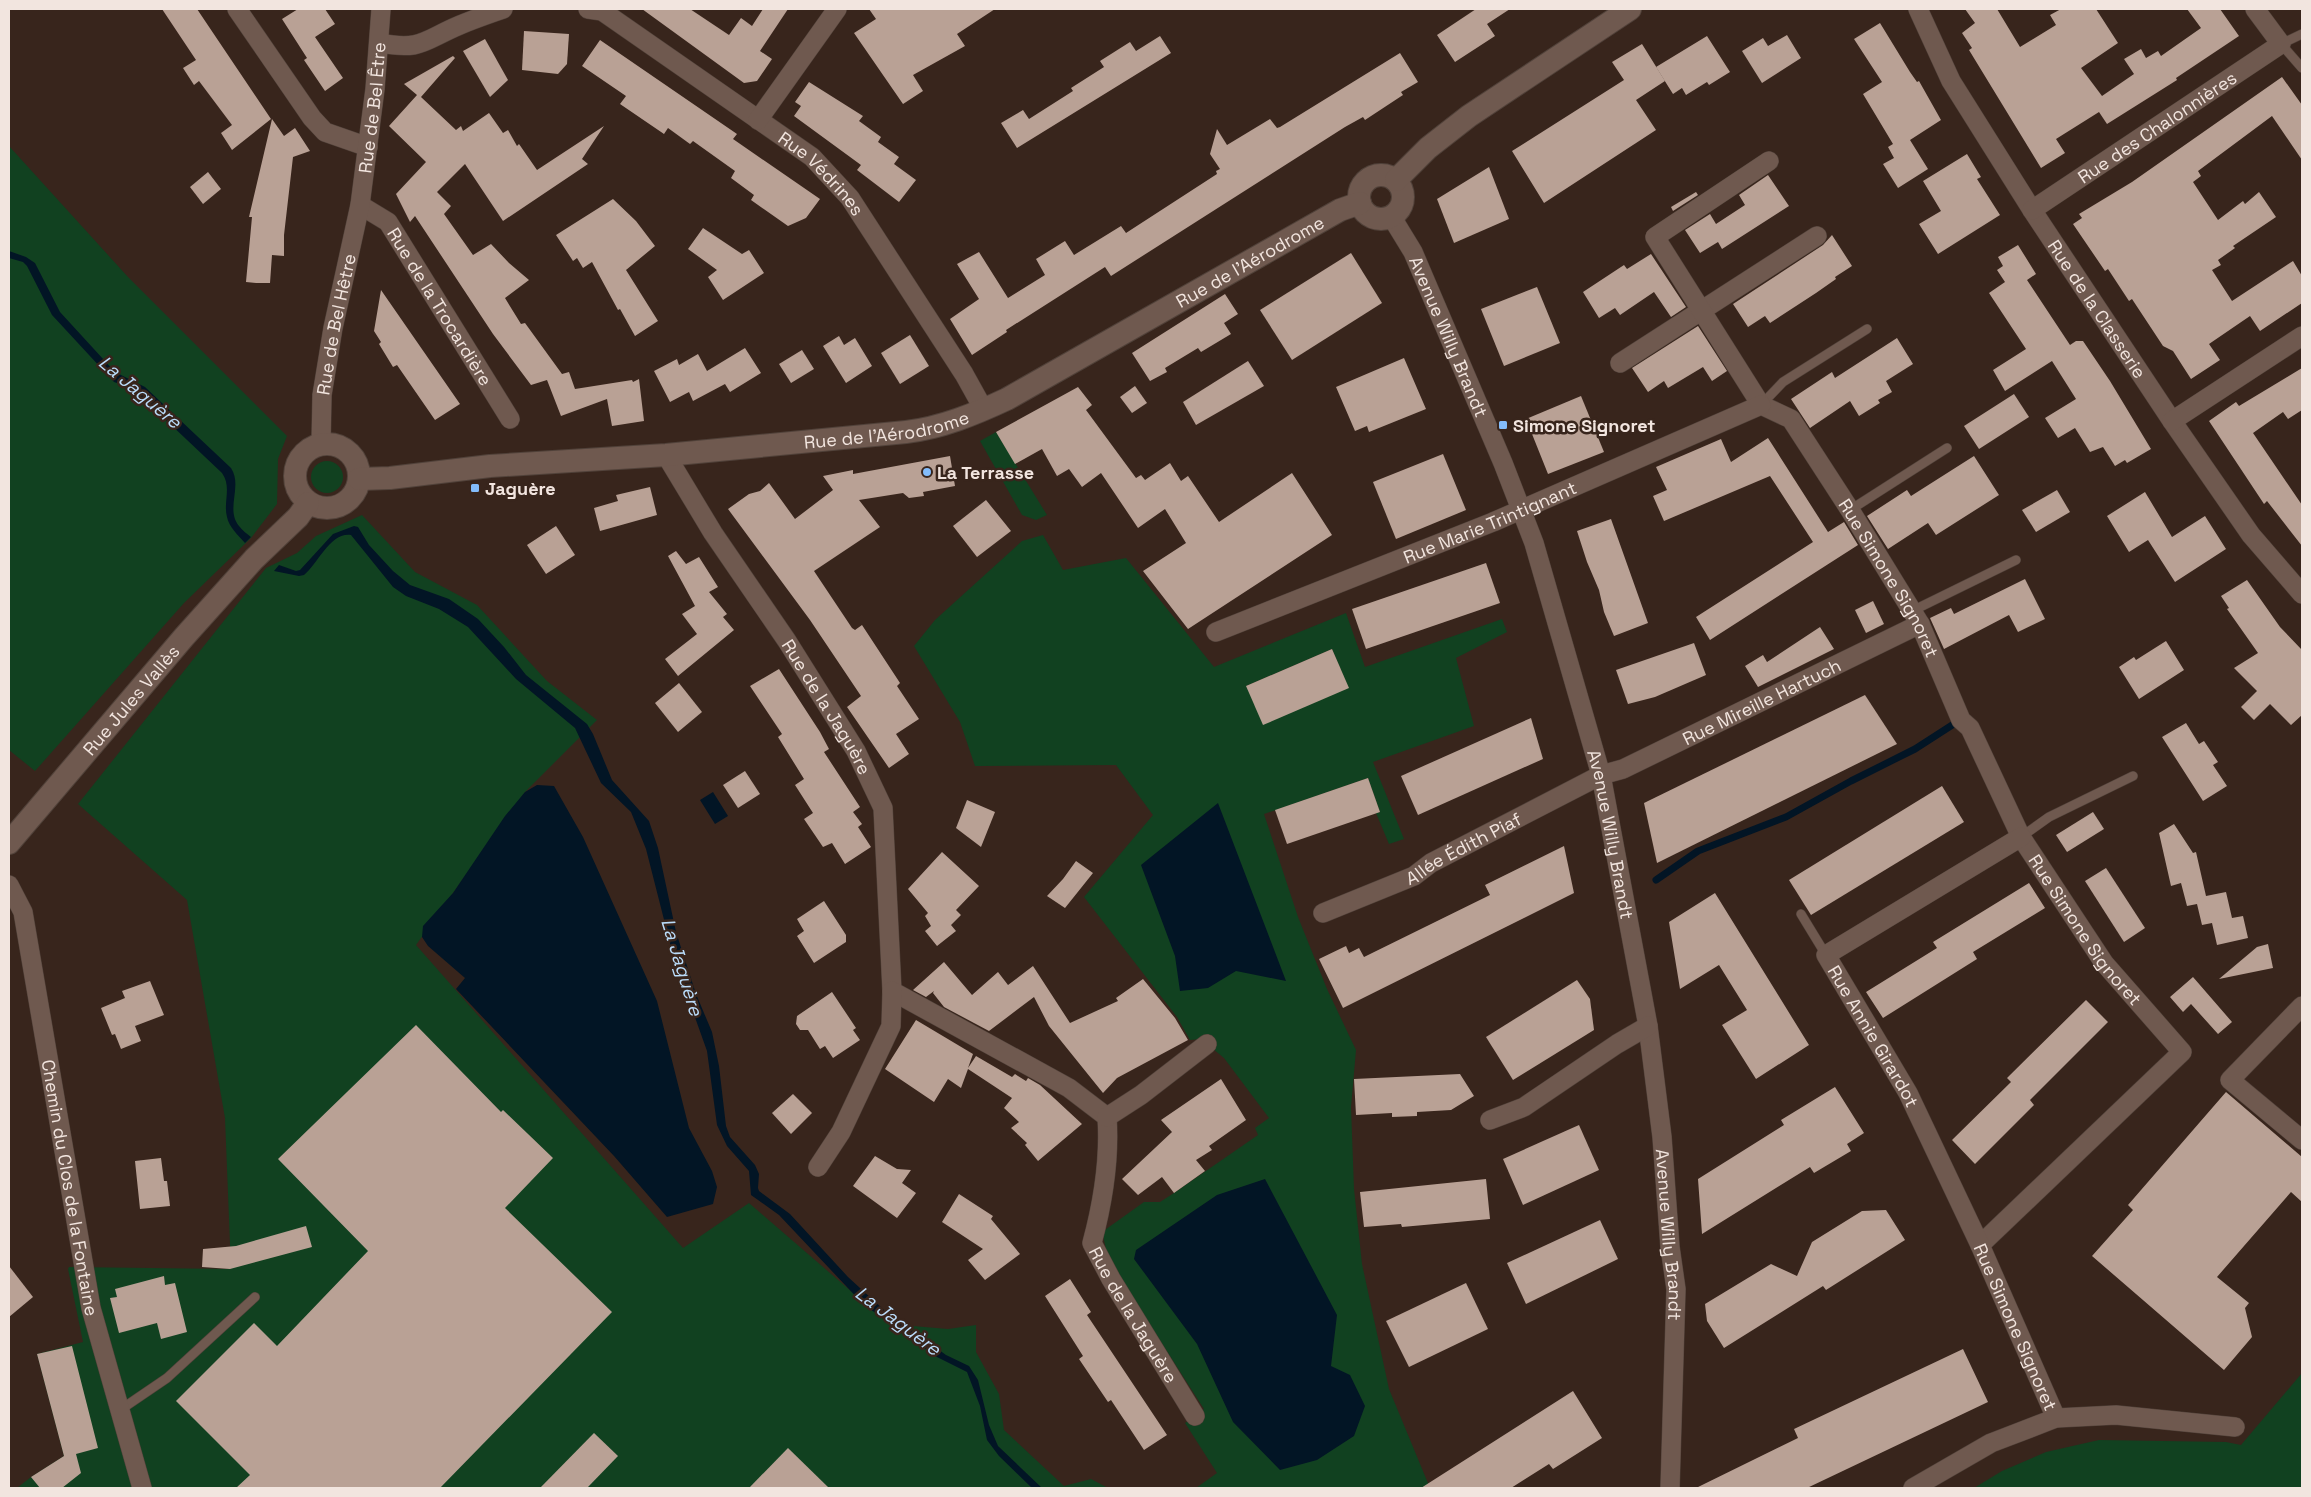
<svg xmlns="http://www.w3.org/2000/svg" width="2311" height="1497" font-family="'Space Grotesk',sans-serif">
<rect width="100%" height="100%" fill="#38251c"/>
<g fill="#114120" fill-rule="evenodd">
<path d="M9,146L128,277L287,436L278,459L277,504L251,538L184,603L35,771L9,750Z"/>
<path d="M996,432L1047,515L1036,520L1022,515L980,441Z"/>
<circle cx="327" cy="477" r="16"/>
<path d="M362,515L415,572L477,605L547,681L597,720L525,792L416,945L683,1248L749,1203L889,1324L948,1329L976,1325V1352L999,1394L1004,1430L1064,1486L1091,1479L1108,1488H17L31,1477L64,1456L37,1354L83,1342L68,1269L69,1267L231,1269L225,1118L187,900L78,804L266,568L297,553L316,536Z"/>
<path d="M1043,535L1063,570L1126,558L1214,667L1346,613L1365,667L1502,619L1507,632L1456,658L1474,726L1373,762L1404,839L1389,844L1376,813L1380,812L1368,778L1264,814L1298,917L1327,989L1356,1050L1351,1107L1354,1189L1362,1264L1389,1389L1430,1488H1196L1217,1473L1185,1423L1204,1409L1109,1261L1102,1232L1144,1202H1160L1174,1193L1258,1135L1255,1128L1269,1118L1224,1058L1201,1039L1190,1040L1177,1017L1084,897L1153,815L1116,765L975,766L960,722L914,646L935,620L1022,541ZM1332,649L1348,687L1246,686Z"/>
<path d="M2302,1373V1488H1974L2002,1471L2046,1452L2099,1440L2226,1442L2241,1445Z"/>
</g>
<g fill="#021525">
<path d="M9,251L26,257L35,263L60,312L115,372L145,387L231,468C243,486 225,509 239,526C242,530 247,534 251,537L245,543C238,535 229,527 227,517C223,502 232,487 222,473L132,388L114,382L52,315L27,266L23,262L9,258Z"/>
<path d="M354,526L358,527L369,545L393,571L410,585L449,599L478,619L504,647L526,675L587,724L593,734L612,780L649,821L658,848L676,932L696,994L712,1032L719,1066L726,1126L730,1137L755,1165L759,1174L758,1188L759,1191L790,1214L848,1277L884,1310L946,1355L969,1366L978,1380L989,1425L998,1446L1042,1488H1032L999,1456L987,1440L980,1406L967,1372L937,1357L863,1304L779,1215L751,1195L749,1171L727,1146L717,1125L707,1051L692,1009L685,984L672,951L646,849L631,812L601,783L575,728L516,679L468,627L439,609L406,596L393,587L351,535C330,532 318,564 304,575L299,576L274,571L279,565L296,571L300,570L333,534Z"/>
<path d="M537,785L554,786L583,837L657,1001L689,1128L712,1171L717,1187L713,1204L667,1217L614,1156L456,989L465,978L428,946L422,937L423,926L453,893L505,816L525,792Z"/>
<path d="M713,792L728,816L715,824L700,800Z"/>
<path d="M1218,803L1286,981L1236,971L1208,988L1180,991L1175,956L1141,865Z"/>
<path d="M1265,1179L1337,1315L1331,1366L1350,1375L1365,1406L1354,1436L1317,1460L1280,1470L1233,1422L1197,1344L1134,1259L1136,1250L1217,1195Z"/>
</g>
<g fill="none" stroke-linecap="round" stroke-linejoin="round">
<path stroke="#021525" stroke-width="7" d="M1656,880L1698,851L1786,817L1851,781L1915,749L1960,720"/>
</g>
<g fill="#b9a195">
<path d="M162,9H197L271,119L232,150L221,133L232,125L199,81L194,85L183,68L196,60Z"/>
<path d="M298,9H325L335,24L315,37L343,78L325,91L304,60L307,58L282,19Z"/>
<path d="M642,9H690L729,35L741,18L752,26L763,9H788L760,51L772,59L757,81L744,83Z"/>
<path d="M869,9H995L957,34L965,46L913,75L923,91L903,104L854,33L876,19Z"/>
<path d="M1476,9H1510L1487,24L1495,36L1455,62L1437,35Z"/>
<path d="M1965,9H1997L2020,47L2056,25L2050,15L2061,9H2096L2118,43L2081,68L2102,96L2134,74L2124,59L2141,49L2146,58L2158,51L2161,56L2201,28L2187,9H2220L2239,36L2176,78L2177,80L2107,124L2099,112L2056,139L2065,153L2041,168L1969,50L1972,48L1962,33L1975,23Z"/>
<path d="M1880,23L1910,72L1917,82L1919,81L1941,120L1910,140L1928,169L1898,188L1883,164L1894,158L1888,147L1893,144L1863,94L1882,82L1854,39Z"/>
<path d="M524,31L569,34L567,64L558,74L522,70Z"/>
<path d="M1787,35L1801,58L1762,83L1742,51L1763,38L1768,46Z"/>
<path d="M1160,36L1171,53L1017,148L1001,123L1023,110L1029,119L1073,91L1071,88L1104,67L1100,61L1130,42L1136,51Z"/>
<path d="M1707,36L1730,72L1709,85L1707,82L1686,95L1682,88L1673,94L1656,67Z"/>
<path d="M485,39L508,80L490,97L463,51Z"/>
<path d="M600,40L737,134L733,139L820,199L806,218L788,226L751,200L754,195L731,178L735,171L693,141L690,144L668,128L664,134L620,104L626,96L582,66Z"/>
<path d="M1642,44L1665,81L1636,100L1656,130L1544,203L1512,151L1624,80L1612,62Z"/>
<path d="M1400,53L1418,82L1401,92L1403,95L1365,120L1363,117L1345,127L1111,276L1105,267L1006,330L1007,332L972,355L950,319L979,299L957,264L979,252L1008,298L1045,275L1036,259L1065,241L1074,255L1121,226L1126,233L1217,174L1216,171L1220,169L1210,154L1217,129L1227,145L1270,119L1277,128L1280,127Z"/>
<path d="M453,56L455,58L421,97L456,130L461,126L463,131L489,113L503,133L508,130L517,146L519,144L537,170L604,126L582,159L588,164L503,221L465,164L437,192L451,206L444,214L473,255L491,244L509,263L529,280L505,298L521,324L525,323L562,374L569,372L575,389L632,380L633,382L639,379L644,421L612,426L607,399L561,416L547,380L531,385L493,334L415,216L410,222L396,194L426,162L389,126L417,95L404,84Z"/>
<path d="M2282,77L2302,105V160L2272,116L2198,171L2201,176L2193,182L2218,220L2243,201L2245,204L2259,192L2276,217L2233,246L2235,248L2218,260L2221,265L2212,270L2232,301L2293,261L2302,276V303L2260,331L2250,316L2209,344L2220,360L2191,379L2173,351L2163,346L2132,299L2129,301L2108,269L2105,271L2073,224L2082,218L2079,214L2132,182Z"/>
<path d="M809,82L863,116L859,121L881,137L878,142L899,157L894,164L916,180L899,202L857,170L861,165L794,116L801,106L795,102Z"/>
<path d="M272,119L284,136L295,128L310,151L293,157L284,235V256L272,255L270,283H256L246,282L252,217H249Z"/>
<path d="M1967,154L1981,177L1977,179L2000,215L1938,254L1919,224L1941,211L1923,181Z"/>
<path d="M1489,167L1509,219L1454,243L1437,199Z"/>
<path d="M208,172L221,189L203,204L190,187Z"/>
<path d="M1768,175L1789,206L1722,249L1718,242L1700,253L1685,230L1710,214L1716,224L1745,205L1739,195Z"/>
<path d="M1696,192L1698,195L1673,211L1671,207Z"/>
<path d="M613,199L636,221L655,246L626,270L658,321L635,336L620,309L618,310L592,262L583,268L577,258L573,261L556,235Z"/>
<path d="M703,228L742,254L749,250L764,273L723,300L708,277L717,270L688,249Z"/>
<path d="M1832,235L1852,266L1835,277L1836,279L1816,293L1770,323L1765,316L1748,327L1733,304L1823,245Z"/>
<path d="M2018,245L2036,274L2027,280L2070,345L2076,341H2083L2110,381L2151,449L2127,463L2125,460L2115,466L2103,447L2090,452L2075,428L2058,438L2045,418L2076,399L2052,361L2005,391L1993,370L2026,349L1989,293L2005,282L1997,270L2003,266L1998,257Z"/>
<path d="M1351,253L1382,303L1292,360L1260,310Z"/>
<path d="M1651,254L1686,307L1671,317L1654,292L1620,315L1615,308L1599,318L1583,292L1624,265L1627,269Z"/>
<path d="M1537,287L1560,343L1504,366L1481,309Z"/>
<path d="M381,290L460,404L435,420L397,365L393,367L379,344L381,342L374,331Z"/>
<path d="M1225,294L1238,314L1224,323L1231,334L1201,352L1198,348L1165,368L1167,372L1150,381L1132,353Z"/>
<path d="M1698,326L1727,371L1712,381L1703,367L1668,388L1664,381L1648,392L1632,368Z"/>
<path d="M910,335L929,366L900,384L881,353Z"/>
<path d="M839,336L844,345L855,338L872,366L846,383L823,346Z"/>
<path d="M1897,338L1913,364L1886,381L1892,392L1878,400L1880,403L1859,416L1850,401L1810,428L1791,399L1832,372L1835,378Z"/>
<path d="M745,348L761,373L730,392L725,384L693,401L689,392L670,402L654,371L677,359L679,365L698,354L707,371Z"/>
<path d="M802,350L814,369L791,383L779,364Z"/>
<path d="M1404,358L1426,409L1369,432L1367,426L1355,431L1336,387Z"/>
<path d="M1248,361L1264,386L1196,425L1183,402Z"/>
<path d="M2302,368V410L2288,419L2283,412L2253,433L2302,505V546L2267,501L2264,504L2209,421L2236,402L2239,406Z"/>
<path d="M1135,386L1147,403L1132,413L1120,397Z"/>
<path d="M1078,387L1092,405L1086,410L1136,478L1141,475L1145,480L1170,463L1181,481L1188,476L1219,522L1292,473L1332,535L1188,629L1143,571L1186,543L1165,509L1138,528L1101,473L1082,487L1069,469L1057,476L1042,449L1015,464L996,432Z"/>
<path d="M2014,394L2029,417L1979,449L1964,426Z"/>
<path d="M1581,396L1604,452L1548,474L1526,419Z"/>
<path d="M1768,438L1828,532L1844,522L1858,545L1710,640L1696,617L1813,542L1770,476L1664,521L1653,496L1667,490L1656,467L1721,439L1731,462Z"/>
<path d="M1443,454L1466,510L1396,539L1373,482Z"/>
<path d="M950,456L955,486L923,492L924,496L909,498L903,493L859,500L880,527L814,571L852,628L855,630L862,625L900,683L897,686L919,719L896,734L909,754L889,768L847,707L861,696L810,620L728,509L749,494L760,491L769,483L795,519L833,490L823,476L853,470V474Z"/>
<path d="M1974,456L1999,495L1936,535L1928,523L1888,549L1867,516L1907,490L1911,496Z"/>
<path d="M650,487L657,515L600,531L594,508L618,501L616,495Z"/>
<path d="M2057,490L2070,512L2036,532L2022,510Z"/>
<path d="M2145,492L2172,537L2205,516L2226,549L2175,582L2148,540L2129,552L2107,516Z"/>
<path d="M986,500L1011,531L977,557L953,526Z"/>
<path d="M1611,519L1648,623L1614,636L1604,612L1599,590L1587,562L1577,531Z"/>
<path d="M556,526L575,555L546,574L527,545Z"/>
<path d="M676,551L686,564L699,557L718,587L709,592L727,614L723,617L734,630L678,676L665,659L697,634L682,614L695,606L668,556Z"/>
<path d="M1486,563L1500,603L1366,649L1352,609Z"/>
<path d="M2025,579L2045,619L2018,632L2009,615L1944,649L1930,618L1951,608L1954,614Z"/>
<path d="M2247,580L2280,627L2302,650V715L2291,725L2270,704L2254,720L2241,707L2257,691L2234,668L2258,653L2227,609L2229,608L2221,596Z"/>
<path d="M1873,601L1884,624L1866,633L1855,610Z"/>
<path d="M1820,627L1834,649L1758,687L1745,666L1763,655L1767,662Z"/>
<path d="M2166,641L2184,670L2139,699L2119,667L2134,657L2136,660Z"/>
<path d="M1694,643L1706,675L1655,697L1628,704L1616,670Z"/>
<path d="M1332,649L1349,688L1263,725L1246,686Z"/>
<path d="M779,669L820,732L829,749L824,752L860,807L853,812L862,824L858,827L871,847L845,864L832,843L823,847L804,819L813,813L795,785L804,779L778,737L782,734L750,686Z"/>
<path d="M679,683L702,712L678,732L655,703Z"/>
<path d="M1865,695L1897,744L1657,863L1644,803Z"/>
<path d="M1531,718L1543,759L1418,815L1401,776Z"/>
<path d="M2186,723L2199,744L2204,741L2218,762L2213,765L2227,786L2203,801L2162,737Z"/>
<path d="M745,771L760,794L738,808L723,785Z"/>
<path d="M1368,778L1380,812L1287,844L1275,810Z"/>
<path d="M1942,786L1964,822L1811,915L1789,880Z"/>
<path d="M967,800L995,812L981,847L956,828Z"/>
<path d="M2093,812L2104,829L2067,852L2056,835Z"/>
<path d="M2174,824L2193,853L2196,852L2206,896L2226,892L2232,918L2243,916L2248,938L2217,945L2212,923L2202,925L2197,904L2187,906L2181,883L2171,886L2159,833Z"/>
<path d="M1564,846L1574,893L1343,1008L1319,959L1346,946L1349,953L1359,948L1364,957L1490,895L1485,885Z"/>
<path d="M942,852L979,886L956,910L961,915L951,925L956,931L937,946L925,931L931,926L925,916L928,913L908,889Z"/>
<path d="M1076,861L1093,873L1065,908L1047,896L1063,879Z"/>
<path d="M2106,868L2145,928L2124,942L2085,881Z"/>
<path d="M2029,883L2045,908L1973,952L1977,959L1883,1018L1866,992L1937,948L1933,942Z"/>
<path d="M1715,893L1809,1045L1756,1079L1722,1025L1747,1010L1719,965L1680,989L1669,922Z"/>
<path d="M824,901L846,935V942L814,963L797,936L804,931L797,919Z"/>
<path d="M2268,944L2273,968L2219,979L2257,947Z"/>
<path d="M944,962L972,995L998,972L1008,985L1033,966L1070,1023L1118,1001L1116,998L1143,979L1175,1018L1188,1040L1117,1078L1103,1093L1049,1026L1034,997L989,1031L944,1007L933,993L934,991L926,997L913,990Z"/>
<path d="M2193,977L2232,1022L2218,1034L2191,1004L2183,1012L2170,997Z"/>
<path d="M1577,980L1590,999L1594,1030L1513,1080L1486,1037Z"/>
<path d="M150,981L164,1015L135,1026L141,1041L121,1049L115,1034L112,1035L101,1008L125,998L122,991Z"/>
<path d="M832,992L856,1028L853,1030L860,1040L833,1058L825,1046L820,1049L808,1030H800L796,1024L797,1016Z"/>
<path d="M2086,1000L2108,1022L2030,1100L2034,1105L1975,1164L1952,1140L2011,1082L2007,1078Z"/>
<path d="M916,1020L973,1054L968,1068L976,1056L1012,1077L1015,1074L1026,1081L1028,1078L1040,1085L1082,1124L1038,1161L1025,1145L1027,1143L1011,1128L1019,1122L1004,1108L1012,1098L968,1069L961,1088L948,1079L934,1102L885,1069Z"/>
<path d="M416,1025L501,1112L503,1110L553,1158L505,1208L612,1312L440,1488H236L250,1475L176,1401L254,1323L277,1346L368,1251L278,1159Z"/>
<path d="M1460,1074L1474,1096L1451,1110L1417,1112V1116L1392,1117V1113L1356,1115L1354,1079Z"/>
<path d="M1221,1079L1246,1120L1209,1146L1212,1150L1196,1160L1205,1171L1174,1193L1162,1177L1138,1195L1122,1179L1172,1132L1161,1120Z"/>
<path d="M1835,1087L1864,1133L1847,1144L1851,1151L1814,1173L1810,1167L1702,1234L1698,1179L1784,1125L1781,1120Z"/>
<path d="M2226,1092L2302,1157V1202L2291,1192L2217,1277L2249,1303L2245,1308L2252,1337L2224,1370L2092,1256L2133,1210L2128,1205Z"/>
<path d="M793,1094L812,1113L791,1134L772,1113Z"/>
<path d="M1579,1125L1599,1170L1523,1205L1503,1159Z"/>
<path d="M875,1156L897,1169L911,1170L902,1183L916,1193L897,1218L853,1186Z"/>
<path d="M161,1158L164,1181H167L170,1206L140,1209L135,1161Z"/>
<path d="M1486,1179L1490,1219L1402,1227L1401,1224L1364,1227L1360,1192Z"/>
<path d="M959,1194L993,1216L991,1219L1020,1254L985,1280L968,1260L983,1249L942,1222Z"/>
<path d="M1886,1210L1905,1240L1826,1290L1823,1286L1724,1348L1707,1321L1705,1304L1771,1264L1797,1276L1812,1242L1862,1211Z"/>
<path d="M1600,1220L1618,1259L1526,1304L1507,1263Z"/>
<path d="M306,1226L312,1247L230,1269L202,1267L203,1249L236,1246Z"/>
<path d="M9,1266L33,1297L9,1317Z"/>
<path d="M164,1276L165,1285L175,1283L187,1332L161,1339L157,1323L119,1333L110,1298L117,1297L115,1289Z"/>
<path d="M1070,1279L1091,1312L1087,1315L1167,1435L1144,1450L1111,1400L1108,1402L1079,1359L1083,1356L1045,1296Z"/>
<path d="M1466,1283L1488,1329L1409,1367L1386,1321Z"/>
<path d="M72,1346L98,1448L76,1454L81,1473L62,1488H40L31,1477L64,1456L37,1354Z"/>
<path d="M1963,1349L1988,1402L1807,1488H1696L1798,1438L1794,1429Z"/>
<path d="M1573,1391L1602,1438L1553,1469L1549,1464L1511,1488H1421Z"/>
<path d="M594,1433L618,1456L587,1488H540Z"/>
<path d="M788,1448L829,1488H749Z"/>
</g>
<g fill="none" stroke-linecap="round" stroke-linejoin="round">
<g stroke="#51423a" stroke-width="10">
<g id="service">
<path d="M2302,34L2281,44L2302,68"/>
<path d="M1761,405L1783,382L1867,329"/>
<path d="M1850,510L1947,448"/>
<path d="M1912,611L2016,560"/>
<path d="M2021,837L2049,817L2133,776"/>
<path d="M1801,914L1826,955"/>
<path d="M120,1410L167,1378L255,1297"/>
</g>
</g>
<g stroke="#51423a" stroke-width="20">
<g id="minor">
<path d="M237,9L312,118L325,132L368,147"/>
<path id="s1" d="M588,9L602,11L812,157L850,198L964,374L984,410"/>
<path id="s2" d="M1918,9L1951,81L2032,210L2172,421L2251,535L2302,594"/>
<path d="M380,43C422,51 424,40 460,25C474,19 489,14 503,9"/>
<path d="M758,120L837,9"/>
<path id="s3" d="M360,205L388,222L510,419"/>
<path id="s4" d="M2032,210L2281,44L2255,9"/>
<path id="s5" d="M1391,216L1413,252L1503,463L1534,543L1601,775L1648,1026L1662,1137L1670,1247L1676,1289L1670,1488"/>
<path d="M1620,363L1817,236"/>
<path id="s6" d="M1761,405L1791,419L1850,510L1920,624L1961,720L1970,728L2021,837L2104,963L2182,1052L1980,1245"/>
<path d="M1761,405L1655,237L1769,161"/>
<path d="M2172,421L2302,336"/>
<path id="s7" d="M321,444L322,395L333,328L360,205L375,89L381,9"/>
<path id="s8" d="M666,455L713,533L787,641L856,751L883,808L892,991L1069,1088L1107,1117C1110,1160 1103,1202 1092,1243L1111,1279L1195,1416"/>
<path id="s9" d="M1216,632L1493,522L1761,405"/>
<path id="s10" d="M2021,837L1826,955L1908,1093L1980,1245L2056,1418"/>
<path id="s11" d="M9,885L23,912L91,1308L142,1488"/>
<path id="s12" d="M1323,913L1414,876L1431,863L1601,775L1623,769L1920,624"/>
<path d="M2302,1006L2230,1080L2302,1140"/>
<path d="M1107,1117L1141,1095L1207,1044"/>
<path d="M1490,1120L1524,1107L1617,1044L1648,1026"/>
<path d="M818,1167L841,1132L891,1026L892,991"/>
<path d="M1913,1488L1991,1443L2056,1418L2116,1415L2235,1427"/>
</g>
</g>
<g stroke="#51423a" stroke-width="24">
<g id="tertiary">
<circle cx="1381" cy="197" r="22"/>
<path d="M1396,180L1428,148L1469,116L1630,9"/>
<circle cx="327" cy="476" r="32"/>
<path id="s13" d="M359,479L390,478L490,466L666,455L906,432C941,428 975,414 1007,399L1340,210L1360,203"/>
<path id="s14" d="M9,843L184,637L254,559L298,517L308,503"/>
</g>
</g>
<use href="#service" stroke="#6f594f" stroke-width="9"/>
<use href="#minor" stroke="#6f594f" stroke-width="19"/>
<use href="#tertiary" stroke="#6f594f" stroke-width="22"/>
</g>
<g fill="#83bcfb" stroke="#38251c" stroke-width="2">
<rect x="1498" y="420" width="10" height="10" rx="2.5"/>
<circle cx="927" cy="472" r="5"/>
<rect x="470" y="483" width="10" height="10" rx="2.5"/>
</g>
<g text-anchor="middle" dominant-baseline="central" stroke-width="5" stroke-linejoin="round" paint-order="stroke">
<g font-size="18" fill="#f2e5df" stroke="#38251c">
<text stroke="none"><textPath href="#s7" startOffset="341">Rue de Bel Être</textPath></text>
<text stroke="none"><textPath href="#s4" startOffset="150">Rue des Chalonnières</textPath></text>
<text stroke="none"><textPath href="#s1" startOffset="288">Rue Védrines</textPath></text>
<text stroke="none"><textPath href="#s13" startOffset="935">Rue de l'Aérodrome</textPath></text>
<text stroke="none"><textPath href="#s3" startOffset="132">Rue de la Trocardière</textPath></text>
<text stroke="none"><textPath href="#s2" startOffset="350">Rue de la Classerie</textPath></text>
<text stroke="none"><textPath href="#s7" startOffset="121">Rue de Bel Hêtre</textPath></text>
<text stroke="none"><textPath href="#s5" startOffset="134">Avenue Willy Brandt</textPath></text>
<text stroke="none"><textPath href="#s13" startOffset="530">Rue de l'Aérodrome</textPath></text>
<text stroke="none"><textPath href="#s9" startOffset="295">Rue Marie Trintignant</textPath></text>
<text stroke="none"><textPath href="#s6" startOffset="220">Rue Simone Signoret</textPath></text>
<text stroke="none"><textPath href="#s14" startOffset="188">Rue Jules Vallès</textPath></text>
<text stroke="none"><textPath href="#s12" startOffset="488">Rue Mireille Hartuch</textPath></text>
<text stroke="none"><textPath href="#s8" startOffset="299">Rue de la Jaguère</textPath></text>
<text stroke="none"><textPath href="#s5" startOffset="659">Avenue Willy Brandt</textPath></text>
<text stroke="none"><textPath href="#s12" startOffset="155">Allée Édith Piaf</textPath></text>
<text stroke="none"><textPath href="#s6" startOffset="625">Rue Simone Signoret</textPath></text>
<text stroke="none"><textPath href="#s10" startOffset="322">Rue Annie Girardot</textPath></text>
<text stroke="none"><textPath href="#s11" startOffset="310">Chemin du Clos de la Fontaine</textPath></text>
<text stroke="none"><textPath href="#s5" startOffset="1064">Avenue Willy Brandt</textPath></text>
<text stroke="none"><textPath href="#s8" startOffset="1058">Rue de la Jaguère</textPath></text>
<text stroke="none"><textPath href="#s10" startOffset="646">Rue Simone Signoret</textPath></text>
</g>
<g font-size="18" font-weight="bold" fill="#f2e5df" stroke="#38251c" text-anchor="start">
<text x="1513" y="425">Simone Signoret</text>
<text x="937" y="472">La Terrasse</text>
<text x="485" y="488">Jaguère</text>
</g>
<g font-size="19" font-style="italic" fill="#badcfa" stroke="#38251c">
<text transform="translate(140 392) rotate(40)">La Jaguère</text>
<text transform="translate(682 967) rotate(73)">La Jaguère</text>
<text transform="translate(898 1321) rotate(37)">La Jaguère</text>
</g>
</g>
<rect width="2311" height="1497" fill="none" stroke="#f2e5df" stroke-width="20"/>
</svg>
